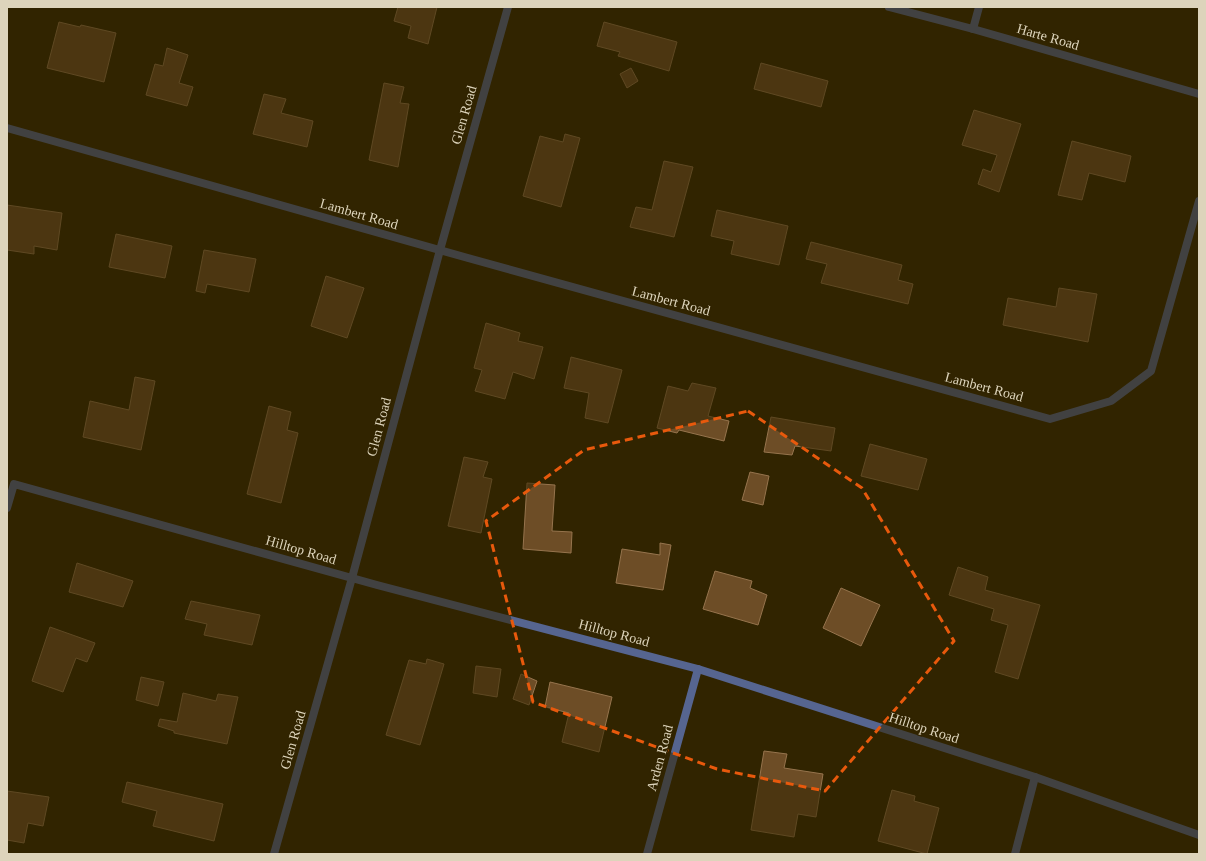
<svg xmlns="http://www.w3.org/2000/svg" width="1206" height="861" font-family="'Times New Roman',serif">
<rect width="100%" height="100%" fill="#312400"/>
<g fill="#6d4d26" stroke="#96744d">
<path d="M398,7H437L428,44L408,38L411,26L394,21Z"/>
<path d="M59,22L80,27L81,25L116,33L104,82L47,68Z"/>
<path d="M604,22L677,42L669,71L618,56L620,52L597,46Z"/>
<path d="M167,48L188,55L179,83L193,87L187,106L146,95L155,64L163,66Z"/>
<path d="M761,63L828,81L821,107L754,89Z"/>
<path d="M631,68L638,81L627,88L620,74Z"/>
<path d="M384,83L404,87L400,103L409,104L398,167L369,160Z"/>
<path d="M264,94L286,99L281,113L313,121L307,147L253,134Z"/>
<path d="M974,110L1021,124L999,192L978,184L983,169L991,172L997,155L962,145Z"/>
<path d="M565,134L580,138L561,207L523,196L540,136L563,142Z"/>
<path d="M1072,141L1131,156L1125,182L1089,173L1082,200L1058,195Z"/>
<path d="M664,161L693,167L674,237L630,227L636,207L652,210Z"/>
<path d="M7,205L62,213L57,250L34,246V254L7,250Z"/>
<path d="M717,210L788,226L779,265L731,254L734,241L711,236Z"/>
<path d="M116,234L172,246L165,278L109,267Z"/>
<path d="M811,242L902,265L898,280L913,284L908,304L821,283L827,264L806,259Z"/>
<path d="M204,250L256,259L249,292L207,284L205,293L196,291Z"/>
<path d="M326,276L364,288L347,338L311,326Z"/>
<path d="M1059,288L1097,294L1088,342L1003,325L1008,298L1056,307Z"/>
<path d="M486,323L520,333L518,341L543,347L534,379L513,372L505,399L475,391L482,370L474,368Z"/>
<path d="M571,357L622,370L608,423L585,418L589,393L564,388Z"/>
<path d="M135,377L155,381L141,450L83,437L90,401L129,410Z"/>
<path d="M692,383L716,388L708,416L729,421L724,441L679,430L677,433L657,428L668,386L688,391Z"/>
<path d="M269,406L291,412L287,430L298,433L281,503L247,494Z"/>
<path d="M771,417L835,428L831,451L795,446L792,455L764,452Z"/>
<path d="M870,444L927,459L918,490L861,476Z"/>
<path d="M464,457L488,462L483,477L492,479L481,533L448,526Z"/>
<path d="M750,472L769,476L763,505L742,500Z"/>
<path d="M527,483L555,485L552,531L572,532L571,553L523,549Z"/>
<path d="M660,543L671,545L663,590L616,583L622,549L660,555Z"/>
<path d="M77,563L133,581L123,607L69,592Z"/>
<path d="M958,567L988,577L985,590L1040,605L1018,679L995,672L1008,625L991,620L994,609L949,595Z"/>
<path d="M715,571L752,581L750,588L767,595L758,625L703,609Z"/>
<path d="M841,588L880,605L861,646L823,628Z"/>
<path d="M191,601L260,615L252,645L204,635L207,624L185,619Z"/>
<path d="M50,627L95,643L87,662L76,658L63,692L32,681Z"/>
<path d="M427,659L444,664L420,745L386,735L409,660L426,664Z"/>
<path d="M476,666L501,669L497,697L473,693Z"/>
<path d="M521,674L537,681L529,705L513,699Z"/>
<path d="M141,677L164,682L158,706L136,700Z"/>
<path d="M550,682L612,697L599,752L562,742L569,713L545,707Z"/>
<path d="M183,693L216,701L218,694L238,697L227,744L174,733V731L158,726L160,719L177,722Z"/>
<path d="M764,751L787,754L784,768L823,774L816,817L798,814L794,837L751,830Z"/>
<path d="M127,782L223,804L214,841L153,826L157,811L122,802Z"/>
<path d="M892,790L915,796L914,801L939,808L927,854L878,841Z"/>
<path d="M7,791L49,797L43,826L28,823L24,843L7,840Z"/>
</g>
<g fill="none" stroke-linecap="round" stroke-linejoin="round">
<g stroke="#566590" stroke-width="8">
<path d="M889,7L973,29L1199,94"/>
<path d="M973,29L979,7"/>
<path d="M7,128L468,258L1050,419L1111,401L1151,371L1199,201"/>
<path d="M7,508L14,484L377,585L698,669L1035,777L1199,835"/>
<path d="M274,854L352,578L440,250L508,7"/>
<path d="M647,854L698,669"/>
<path d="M1015,854L1035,777"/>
</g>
</g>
<path d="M0 0H1206V861H0ZM748,411L862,488L954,641L825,791L717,769L533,702L486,521L584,450Z" fill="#312400" fill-opacity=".55" fill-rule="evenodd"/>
<path fill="none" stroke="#e8590c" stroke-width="3" stroke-dasharray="8 5" stroke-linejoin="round" d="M748,411L862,488L954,641L825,791L717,769L533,702L486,521L584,450Z"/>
<g text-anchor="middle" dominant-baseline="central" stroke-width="3" stroke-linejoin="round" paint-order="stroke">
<g font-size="14" fill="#ddd4bb" stroke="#312400">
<text transform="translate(1048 37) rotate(16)">Harte Road</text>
<text transform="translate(464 115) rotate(-74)">Glen Road</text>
<text transform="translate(359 214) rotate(16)">Lambert Road</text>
<text transform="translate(671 301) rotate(15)">Lambert Road</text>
<text transform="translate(984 387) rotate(15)">Lambert Road</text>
<text transform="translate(379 427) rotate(-75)">Glen Road</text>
<text transform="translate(301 550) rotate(16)">Hilltop Road</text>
<text transform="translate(614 633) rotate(15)">Hilltop Road</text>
<text transform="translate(924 728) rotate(18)">Hilltop Road</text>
<text transform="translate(293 740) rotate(-74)">Glen Road</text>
<text transform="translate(660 758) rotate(-75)">Arden Road</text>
</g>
</g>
<rect width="1206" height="861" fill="none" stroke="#ddd4bb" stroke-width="16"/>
</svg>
